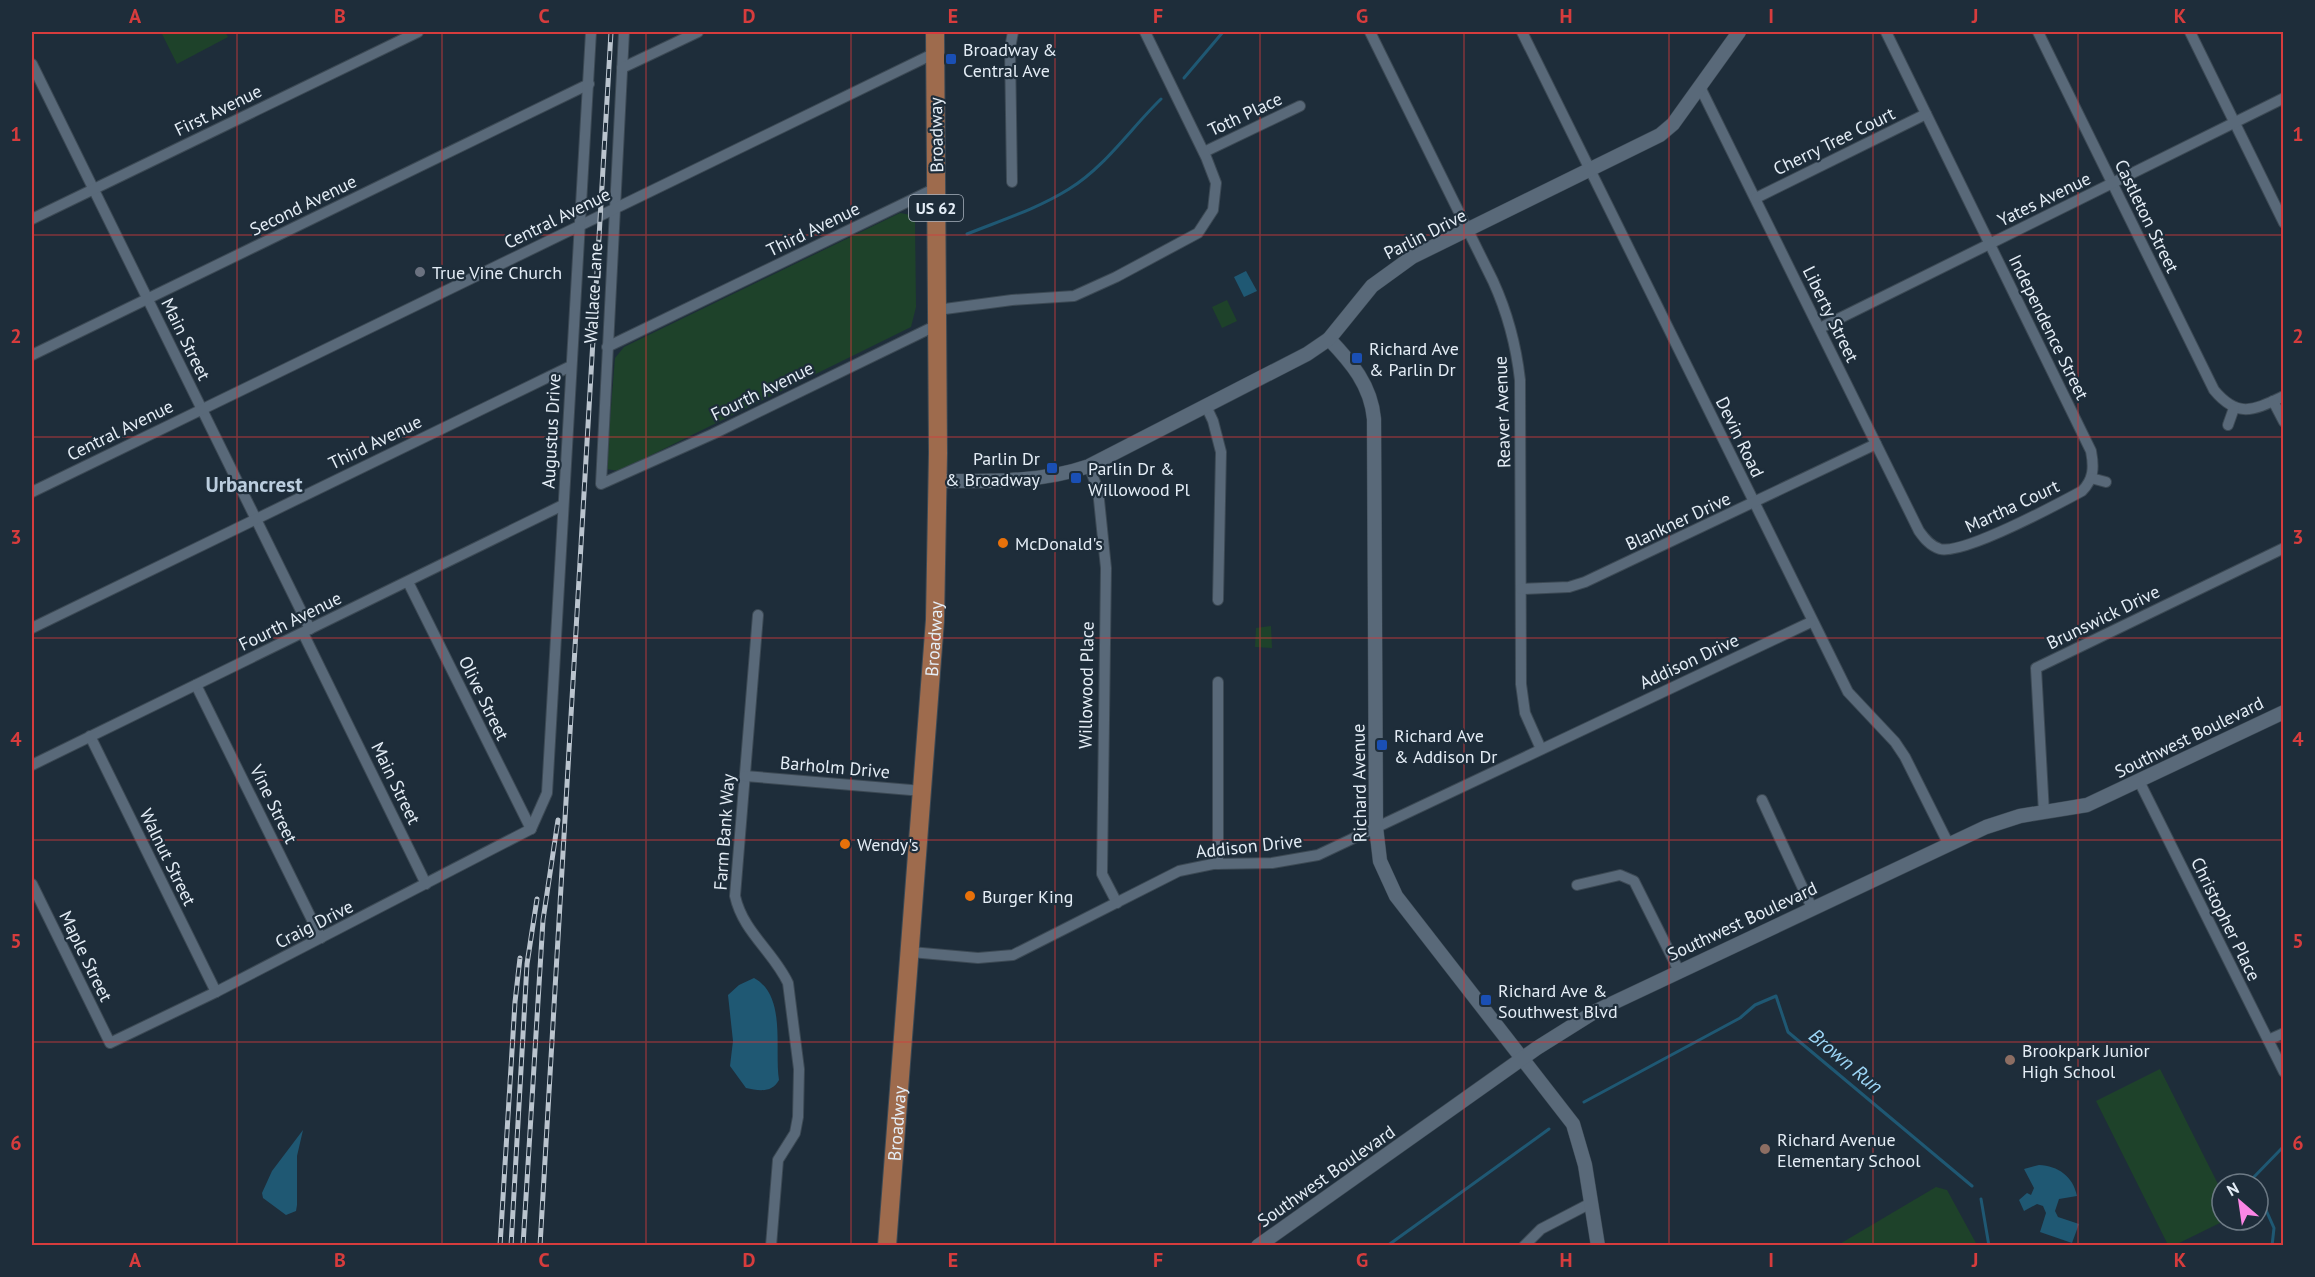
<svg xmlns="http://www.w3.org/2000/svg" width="2315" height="1277" font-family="'PT Sans',sans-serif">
<rect width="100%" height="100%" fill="#1e2d3a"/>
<g fill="#1e422a">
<path d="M161,32H225L228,37L177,64Z"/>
<path d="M900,213L911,215L915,220L916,307L911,327L619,471L606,469L614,370L615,358L624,347Z"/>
<path d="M1227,300L1237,321L1222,328L1212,307Z"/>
<path d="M1271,626L1272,648L1255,647L1256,628Z"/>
<path d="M2160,1069L2222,1192V1220H2226L2175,1245H2168L2096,1101Z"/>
<path d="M1936,1187L1947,1190L1977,1245H1838Z"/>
</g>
<g fill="#1f5873">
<path d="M1246,271L1257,291L1244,297L1234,277Z"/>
<path d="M754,978C787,996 774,1049 779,1080C772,1093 759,1091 746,1088L730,1066L733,1041L728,995L739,985Z"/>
<path d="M303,1130L297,1156V1205L296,1211L286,1215L263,1198L262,1193L272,1171Z"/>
<path d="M2039,1165C2058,1166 2073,1176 2077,1196L2059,1199L2055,1211L2058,1217L2079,1224L2072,1243L2040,1232L2046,1213L2043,1206L2037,1204L2024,1211L2019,1200L2027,1193L2031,1195L2034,1188L2024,1169Z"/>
</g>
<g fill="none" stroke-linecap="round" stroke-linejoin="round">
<g stroke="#1f5873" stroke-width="3">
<path d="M1184,78L1223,32"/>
<path d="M967,234C1002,220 1037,209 1069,189C1105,167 1131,128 1161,99"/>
<path d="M1584,1102L1740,1018L1755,1005L1776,996L1788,1032L1972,1186"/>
<path d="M2254,1184L2252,1179L2284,1146"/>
<path d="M2258,1192L2274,1228L2272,1246"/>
<path d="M1981,1199L1989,1246"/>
<path d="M1387,1246L1549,1129"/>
</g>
<g stroke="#3c4954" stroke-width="12">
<g id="minor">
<path d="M624,32L601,484L713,434L937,325"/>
<path d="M1370,32L1493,281C1508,314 1516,344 1520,380L1521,684L1525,713L1541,749"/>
<path d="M1522,32L1848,692L1895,742L1905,757L1948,843"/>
<path d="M2038,32L2214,390C2238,419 2254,410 2284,396"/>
<path d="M2190,32L2284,223"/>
<path d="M32,64L310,629"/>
<path d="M622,68L698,32"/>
<path d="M1700,87L1919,531C1924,538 1930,546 1940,549C1963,555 2058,504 2082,491C2094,479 2094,467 2091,451L1886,32"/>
<path d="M1204,152L1300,106"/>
<path d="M1012,182L1010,48L1013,32"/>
<path d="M1756,198L1926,114"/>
<path d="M32,219L418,32"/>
<path d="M937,310L1012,300L1074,296L1116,277L1198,233L1213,210L1216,183L1206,157L1145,32"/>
<path d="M1820,328L2284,98"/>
<path d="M607,347L936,188"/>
<path d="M32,355L589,84"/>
<path d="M2273,401L2284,422"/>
<path d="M1206,406L1213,421L1221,452L1218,600"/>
<path d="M2228,425L2234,408"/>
<path d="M1089,466L1098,490L1106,568L1102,874L1117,903"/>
<path d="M2091,478L2106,482"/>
<path d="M32,492L935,53"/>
<path d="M408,582L531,829"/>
<path d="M1521,589L1569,587L1585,582L1876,444"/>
<path d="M758,615L735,896C743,932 773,951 788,983L799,1069L798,1117L795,1133L778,1160L771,1246"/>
<path d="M32,628L571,366"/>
<path d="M303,633L426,884"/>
<path d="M196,685L321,938"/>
<path d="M90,736L216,992"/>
<path d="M32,765L563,505"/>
<path d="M745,776L923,791"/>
<path d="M2139,781L2284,1072"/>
<path d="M1762,800L1812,908"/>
<path d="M2044,813L2036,668L2284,548"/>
<path d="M531,829L547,793L591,32"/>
<path d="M1218,864V682"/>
<path d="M32,884L110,1043L216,992L531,829"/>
<path d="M1577,885L1620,875L1634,881L1679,971"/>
<path d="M911,952L978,958L1013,955L1179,871L1213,864L1272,863L1318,855L1811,622"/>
<path d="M2268,1040L2284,1033"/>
<path d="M1524,1246L1541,1229L1591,1203"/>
</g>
</g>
<g stroke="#3c4954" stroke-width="15">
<g id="tertiary">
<path d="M1329,339C1351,362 1371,385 1374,419L1376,827L1380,861L1396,896L1573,1124L1585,1165L1598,1246"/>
<path d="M938,481C989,481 1040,483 1089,466L1307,354L1329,339L1372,286L1412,257L1660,135L1673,124L1739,32"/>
<path d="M1258,1246L1537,1048L1596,1011L1986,827L2020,816L2087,805L2284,712"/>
</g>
</g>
<g stroke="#3c4954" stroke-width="20">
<g id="primary">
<path id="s1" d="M887,1246L935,620L938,453L935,32"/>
</g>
</g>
<use href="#minor" stroke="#596979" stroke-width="10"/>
<use href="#tertiary" stroke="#596979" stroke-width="14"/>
<use href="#primary" stroke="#9e6b4d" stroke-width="18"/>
<g stroke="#bac4ce" stroke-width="5">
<g id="rail">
<path d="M500,1246L515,1002L520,958"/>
<path d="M511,1246L527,964L537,899"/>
<path d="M523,1246L543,920L558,820"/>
<path d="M540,1246L611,32"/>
</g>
</g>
<use href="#rail" stroke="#1e2d3a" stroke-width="3" stroke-dasharray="9" stroke-linecap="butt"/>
</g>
<path fill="none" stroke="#d73c3d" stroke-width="1.5" stroke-opacity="0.55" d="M237,32V1246M442,32V1246M646,32V1246M851,32V1246M1055,32V1246M1260,32V1246M1464,32V1246M1669,32V1246M1873,32V1246M2078,32V1246M32,235H2284M32,437H2284M32,638H2284M32,840H2284M32,1042H2284"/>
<g fill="#1a4fb4" stroke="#1e2d3a" stroke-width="2">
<rect x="945" y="53" width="12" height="12" rx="3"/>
<rect x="1351" y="352" width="12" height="12" rx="3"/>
<rect x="1046" y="462" width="12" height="12" rx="3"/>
<rect x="1070" y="472" width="12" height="12" rx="3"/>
<rect x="1376" y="739" width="12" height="12" rx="3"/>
<rect x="1480" y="994" width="12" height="12" rx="3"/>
</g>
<circle fill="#6b7280" stroke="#1e2d3a" stroke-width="2" cx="420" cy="272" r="6"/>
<g fill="#e8710a" stroke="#1e2d3a" stroke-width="2">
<circle cx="1003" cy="543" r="6"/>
<circle cx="845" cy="844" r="6"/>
<circle cx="970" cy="896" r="6"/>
</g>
<g fill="#8d6e63" stroke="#1e2d3a" stroke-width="2">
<circle cx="2010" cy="1060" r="6"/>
<circle cx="1765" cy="1149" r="6"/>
</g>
<g text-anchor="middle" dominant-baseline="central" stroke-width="4.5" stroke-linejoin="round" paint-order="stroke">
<rect fill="#1e2d3a" stroke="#a9b3be" stroke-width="1.5" x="909" y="195" width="54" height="26" rx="4.5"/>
<g font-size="16" font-weight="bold" fill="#e4edf6">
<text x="936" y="208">US 62</text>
</g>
<g font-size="18" fill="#e4edf6" stroke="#1e2d3a" text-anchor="start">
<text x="963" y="49">Broadway &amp;<tspan x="963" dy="21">Central Ave</tspan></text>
<text x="432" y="272">True Vine Church</text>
<text x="1369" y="348">Richard Ave<tspan x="1369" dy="21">&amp; Parlin Dr</tspan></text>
<text x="1040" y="458" text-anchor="end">Parlin Dr<tspan x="1040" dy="21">&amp; Broadway</tspan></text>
<text x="1088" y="468">Parlin Dr &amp;<tspan x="1088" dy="21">Willowood Pl</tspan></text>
<text x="1015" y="543">McDonald's</text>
<text x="1394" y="735">Richard Ave<tspan x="1394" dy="21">&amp; Addison Dr</tspan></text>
<text x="857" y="844">Wendy's</text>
<text x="982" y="896">Burger King</text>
<text x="1498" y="990">Richard Ave &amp;<tspan x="1498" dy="21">Southwest Blvd</tspan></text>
<text x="2022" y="1050">Brookpark Junior<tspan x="2022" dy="21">High School</tspan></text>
<text x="1777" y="1139">Richard Avenue<tspan x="1777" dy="21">Elementary School</tspan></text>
</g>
<g font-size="18" fill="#e4edf6" stroke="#1e2d3a">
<text transform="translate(218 110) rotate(-26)">First Avenue</text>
<text transform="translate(1245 114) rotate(-25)">Toth Place</text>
<text transform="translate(936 135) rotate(-91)">Broadway</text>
<text transform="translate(1834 141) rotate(-26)">Cherry Tree Court</text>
<text transform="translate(2044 199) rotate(-26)">Yates Avenue</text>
<text transform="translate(303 205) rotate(-26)">Second Avenue</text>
<text transform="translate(2147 216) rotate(64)">Castleton Street</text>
<text transform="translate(557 218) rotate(-26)">Central Avenue</text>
<text transform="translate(813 229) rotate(-26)">Third Avenue</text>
<text transform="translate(1425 234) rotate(-27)">Parlin Drive</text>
<text transform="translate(593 293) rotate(-87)">Wallace Lane</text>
<text transform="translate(1831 314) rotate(64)">Liberty Street</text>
<text transform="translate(2049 327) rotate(64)">Independence Street</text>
<text transform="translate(186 339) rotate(64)">Main Street</text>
<text transform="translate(762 391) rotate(-26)">Fourth Avenue</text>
<text transform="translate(1502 412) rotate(-92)">Reaver Avenue</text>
<text transform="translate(120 430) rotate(-26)">Central Avenue</text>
<text transform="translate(551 431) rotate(-87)">Augustus Drive</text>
<text transform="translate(1740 437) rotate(64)">Devin Road</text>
<text transform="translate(375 442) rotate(-26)">Third Avenue</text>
<text transform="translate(2012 506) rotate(-25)">Martha Court</text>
<text transform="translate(1678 521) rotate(-25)">Blankner Drive</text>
<text transform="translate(2103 617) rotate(-26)">Brunswick Drive</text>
<text transform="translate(290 621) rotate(-26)">Fourth Avenue</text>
<text stroke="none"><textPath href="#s1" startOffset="609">Broadway</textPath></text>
<text transform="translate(1689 661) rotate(-25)">Addison Drive</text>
<text transform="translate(1086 685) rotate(-89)">Willowood Place</text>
<text transform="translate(484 698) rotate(64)">Olive Street</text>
<text transform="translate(2189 737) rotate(-26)">Southwest Boulevard</text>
<text transform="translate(835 767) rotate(5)">Barholm Drive</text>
<text transform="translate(396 783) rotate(64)">Main Street</text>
<text transform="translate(1359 783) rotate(-91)">Richard Avenue</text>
<text transform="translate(274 804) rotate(64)">Vine Street</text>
<text transform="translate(724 832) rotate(-86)">Farm Bank Way</text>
<text transform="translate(1249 846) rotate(-6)">Addison Drive</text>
<text transform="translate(168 857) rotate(64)">Walnut Street</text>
<text transform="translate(2226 919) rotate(64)">Christopher Place</text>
<text transform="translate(1742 921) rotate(-25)">Southwest Boulevard</text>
<text transform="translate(314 924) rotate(-27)">Craig Drive</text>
<text transform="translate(86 956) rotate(64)">Maple Street</text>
<text stroke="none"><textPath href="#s1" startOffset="123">Broadway</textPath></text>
<text transform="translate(1326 1176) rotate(-35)">Southwest Boulevard</text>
</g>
<g font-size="20" font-style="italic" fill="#9dd6f6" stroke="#1e2d3a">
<text transform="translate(1846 1061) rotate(40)">Brown Run</text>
</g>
<g font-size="21" font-weight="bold" fill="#bbcdde" stroke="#1e2d3a">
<text x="254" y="484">Urbancrest</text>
</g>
</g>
<rect width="2315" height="1277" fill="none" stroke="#1e2d3a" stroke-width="66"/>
<g transform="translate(2240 1202) rotate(331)"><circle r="28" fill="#1e2d3a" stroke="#6d7a85" stroke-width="1.5"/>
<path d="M0-4.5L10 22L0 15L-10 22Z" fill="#fb86e5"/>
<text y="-9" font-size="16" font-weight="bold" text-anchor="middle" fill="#e4edf6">N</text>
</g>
<rect x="33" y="33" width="2249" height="1211" fill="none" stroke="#d73c3d" stroke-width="2"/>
<g font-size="20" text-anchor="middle" font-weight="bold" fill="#d73c3d">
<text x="135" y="23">A</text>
<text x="340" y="23">B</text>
<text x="544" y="23">C</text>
<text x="749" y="23">D</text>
<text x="953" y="23">E</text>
<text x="1158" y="23">F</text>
<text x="1362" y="23">G</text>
<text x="1566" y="23">H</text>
<text x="1771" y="23">I</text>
<text x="1975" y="23">J</text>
<text x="2180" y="23">K</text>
<text x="16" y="141">1</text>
<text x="2298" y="141">1</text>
<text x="16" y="343">2</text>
<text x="2298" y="343">2</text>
<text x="16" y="544">3</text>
<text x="2298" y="544">3</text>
<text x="16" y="746">4</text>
<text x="2298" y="746">4</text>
<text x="16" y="948">5</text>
<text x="2298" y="948">5</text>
<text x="16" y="1150">6</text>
<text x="2298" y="1150">6</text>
<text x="135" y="1267">A</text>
<text x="340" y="1267">B</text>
<text x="544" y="1267">C</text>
<text x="749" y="1267">D</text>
<text x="953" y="1267">E</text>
<text x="1158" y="1267">F</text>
<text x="1362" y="1267">G</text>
<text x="1566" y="1267">H</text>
<text x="1771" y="1267">I</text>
<text x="1975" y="1267">J</text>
<text x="2180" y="1267">K</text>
</g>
</svg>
